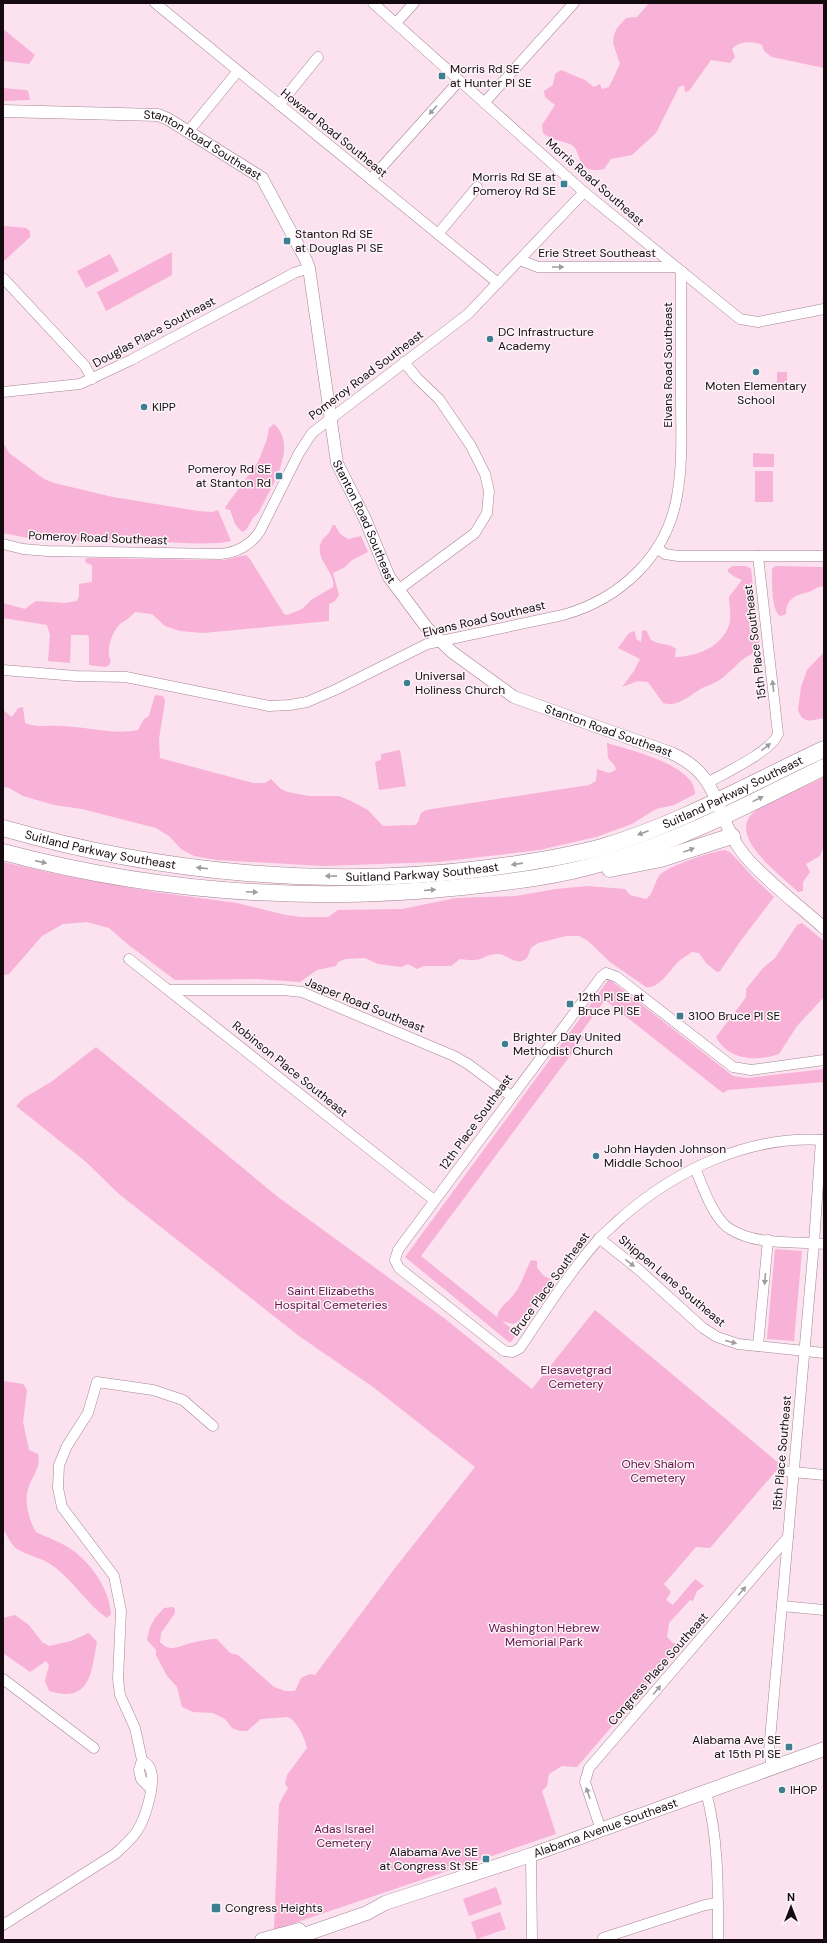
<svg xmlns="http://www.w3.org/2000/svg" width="827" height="1943" font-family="'DM Sans',sans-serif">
<rect width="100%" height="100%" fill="#fce1ef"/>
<g fill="#f8b1d7">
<path d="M649,3H824V68L772,57L764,51L762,45C754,41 739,41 732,49L735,57L730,63L711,60L689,91L685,92L684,85L679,87L656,133L632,155L611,159L604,169C575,175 583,153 572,145C564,141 550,140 543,133L542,125L555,105L545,97L544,91L553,85L555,74L561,70L585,80L594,87L600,84L602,89L609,87L620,64L613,43L614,35L617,28L626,18L637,17Z"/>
<path d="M3,29L35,55L29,64L3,61Z"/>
<path d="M3,88L26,90L28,91L30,100L3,101Z"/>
<path d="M3,226L26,228L30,231V237L3,262Z"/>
<path d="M172,252V275L106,311L97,292Z"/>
<path d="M110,254L119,271L86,288L77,271Z"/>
<rect x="777" y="372" width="10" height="19"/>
<path d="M274,424C299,446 271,488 259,512L253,518L246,530L242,532L235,524L230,510L225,509L226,506L258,462L267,439L269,428Z"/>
<path d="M3,442L9,453L44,479L54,483L113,497L198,511L212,512L218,510L231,541C203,547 173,540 144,542L137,536L127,540L117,537L108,541L38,540L3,533Z"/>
<path d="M753,453L774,454V467H753Z"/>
<rect x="755" y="471" width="18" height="31"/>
<path d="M333,525H335L340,534L348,539L361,536L368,552L352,560L345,567L333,573L339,595L335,601L329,604V621L203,633L180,631L165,626L152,614L135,612C128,620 126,619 120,624C112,632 105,651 111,661L109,665L106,667L89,665V637L87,635H71L70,663L48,661L50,635L47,625L3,618V603L25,609L36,601L65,603L77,601L79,596V584L92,582V565L86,563L85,560L87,558L224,560L246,555L250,559L284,614L287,615L302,609L311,600L333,587C336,572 314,559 321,543C322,539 326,536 329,533C331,530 331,527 333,525Z"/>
<path d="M733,566H746L751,569L760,640L752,654C741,658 732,671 721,679C715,683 709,685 702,688C690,695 677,708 663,703L648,682L638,681L622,687L634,671L640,659L618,648L629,633L635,631L636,639L641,642L642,631L646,630L651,640C659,645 669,643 676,649L675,657C696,657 722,647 729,625C732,616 729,606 729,597L742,580L735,577L728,572V569Z"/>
<path d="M775,566L824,567V586C818,586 814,590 809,592C796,595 786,598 786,614L780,616C771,610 772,580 772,569Z"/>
<path d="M824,652V718C812,720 803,725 798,710L801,687L807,670Z"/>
<path d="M155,695L163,696L165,701L159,739L160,758L253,783H265L271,779L281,789L288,792L309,796H339L351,801L368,810L383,826L415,825L418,822L421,813L426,810L589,785L596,781L597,769L609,773L616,770L615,766L608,758L607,743C629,750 696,765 695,794L674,805L656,809L632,824L596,837L539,850L438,862L323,866L217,860L194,856L181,849L169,836L156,828L82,809L54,805L23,796L9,788L3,787V710L12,717L18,708L23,707L25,723C37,728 49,725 62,726C88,727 113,735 138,730L144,719L149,716Z"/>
<path d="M400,750L406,786L379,790L375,762L381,760V754Z"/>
<path d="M824,777V846L820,856L806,864L810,872L803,882V891L798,892C780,874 721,833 758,809Z"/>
<path d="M724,850L730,852L752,876L774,897L742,939L720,971L717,972L706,963L699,953L692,952C688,955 683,958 679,961C670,969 660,989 646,987L610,962L587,940L579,936H566L538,943L531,948L527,958C517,967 508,955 499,954C487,953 485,959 475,960C470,961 465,959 460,959L451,966H424L417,969L408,964L401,967L378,964L365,958L346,959L338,962L336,966L317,970L300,982L256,979L175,980L130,946L109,928L87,922L63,924L42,936L9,974L3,975V862L61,875L155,892L237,903L286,915L302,917H328L338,910L402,909L456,898L516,896L556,889L587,886L625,889L630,895L646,899C654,894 654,882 660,875C668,866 711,852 724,850Z"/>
<path d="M802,923L824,941V997L797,1026L779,1054C756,1062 728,1060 716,1037L741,1004L746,997V989L763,968L775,958L797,925Z"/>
<path d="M609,979L733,1076L747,1078L824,1069V1082L728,1090L723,1093L605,1000L580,1034L584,1037L421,1256L497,1317C499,1308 504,1305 510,1299C521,1288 524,1273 531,1260L537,1261V1268L544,1276L552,1280L551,1283L518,1322L513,1324L502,1321L517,1333L511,1342H509L405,1257Z"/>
<path d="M96,1047L278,1197L444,1318L532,1389L595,1310L781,1465L710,1548L696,1547L664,1584L671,1592L666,1600L673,1605L695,1579L704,1586L697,1591L693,1601L690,1600L669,1623L667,1637L673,1643H679V1648L577,1767L562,1766L549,1774L547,1786L542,1791L556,1834L274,1930L279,1804L288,1788L285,1784L287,1775L307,1748C305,1738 297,1721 288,1717L261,1719L247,1731H240L232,1728L225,1719L213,1713L193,1712L182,1707L177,1687L167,1676L156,1655V1650L147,1640L150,1627L155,1618L164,1608L173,1607L175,1609V1613L161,1633L160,1642C170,1653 179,1646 191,1643C199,1641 209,1639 217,1639L230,1653L238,1655L274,1687L285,1691H295L301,1678L310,1674L315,1675L395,1568L475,1467L373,1387L299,1336L119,1194L86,1162L16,1106L24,1098L51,1082Z"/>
<path d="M775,1249L802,1251L794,1341L767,1339Z"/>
<path d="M3,1381L23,1384L27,1390L23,1422L29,1450L38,1454C42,1469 29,1479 27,1493C25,1504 30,1523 36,1532C48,1538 64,1543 75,1552C94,1567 109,1590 111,1614L107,1618C87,1604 75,1583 56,1568C42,1557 31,1557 17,1549C12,1546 7,1535 3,1529Z"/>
<path d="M15,1615L29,1625L42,1642L49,1646L71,1641L89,1633L97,1642C91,1672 91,1704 49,1691L45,1681L49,1665L46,1661L30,1672L3,1653V1618Z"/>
<path d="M496,1887L502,1904L469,1916L463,1899Z"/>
<path d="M500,1912L506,1929L477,1939L471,1922Z"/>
</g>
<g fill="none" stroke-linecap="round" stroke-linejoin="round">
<g stroke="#a48595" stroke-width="11">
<g id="minor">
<path d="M155,3L498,283"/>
<path d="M373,3L584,192L740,319L758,322L824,309"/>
<path d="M396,23L414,3"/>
<path d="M484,103L574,3"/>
<path d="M279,105L318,57"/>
<path d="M188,132L238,71"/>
<path d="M371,179L459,81"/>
<path d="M438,234L477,187"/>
<path d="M520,260L538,267H675"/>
<path d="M3,278L85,366L92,379"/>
<path d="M3,392L80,384L131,360L294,273L309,268"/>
<path d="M3,544L23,549L47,551L220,554C236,553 251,545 260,531L299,453L312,433L468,314L584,192"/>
<path d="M657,548L665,554L678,556H824"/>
<path d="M398,590L475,533L487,513L489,491L485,474L471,446L439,399L417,378L404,362"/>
<path d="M3,670L76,676L126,677L269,706L290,705L307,702L335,690L427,644L563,615C620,599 667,556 677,496C683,464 681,429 681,396C681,354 681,313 681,271"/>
<path d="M709,782C725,773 772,751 778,734L758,556"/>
<path d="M129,959L434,1200"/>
<path d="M170,990H283L302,992L454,1056L468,1064L511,1096"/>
<path d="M824,1060L751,1070L733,1067L617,977L606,973L601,977L398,1250L395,1260L399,1268L504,1351L513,1352L520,1348C545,1311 569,1273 598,1240C605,1232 613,1226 620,1219C675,1170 749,1135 824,1140"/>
<path d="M695,1168C702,1185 714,1220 730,1229C757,1246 794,1241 824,1244"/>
<path d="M599,1238L639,1270L703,1328L717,1337L738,1344L824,1353"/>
<path d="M758,1346L768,1240"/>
<path d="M783,1471L824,1475"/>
<path d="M782,1606L824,1610"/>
<path d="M3,1679L94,1748"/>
<path d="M772,1768L769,1751L814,1243L821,1140"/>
<path d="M150,1788L141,1779L139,1770L142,1760L135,1728L120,1695L118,1679L121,1611L114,1576L62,1507L58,1488L59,1465L67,1446L88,1413L97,1382L153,1390L183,1400L213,1426"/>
<path d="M706,1792C719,1840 718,1890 718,1940"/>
<path d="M601,1830L585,1782L589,1768L788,1537"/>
<path d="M531,1855L532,1940"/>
<path d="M3,1925L115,1854C123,1847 131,1840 137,1831C145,1819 158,1780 149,1766C148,1764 144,1762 142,1760"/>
<path d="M603,1938L705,1905L718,1903"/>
</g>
</g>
<g stroke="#a48595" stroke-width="13">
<g id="tertiary">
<path id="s1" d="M3,111L158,115L168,119L262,178L306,260L309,268L337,463L365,519L389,577L427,628L452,652L514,697L671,753C724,776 713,817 745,856C766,881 800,906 824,928"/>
</g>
</g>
<g stroke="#a48595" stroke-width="15">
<g id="secondary">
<path d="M262,1940L299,1930"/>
<path id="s2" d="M289,1940L367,1913L385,1903L531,1855L824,1749"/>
</g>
</g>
<g stroke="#a48595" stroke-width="17">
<g id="trunk">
<path id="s3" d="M3,828C159,873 327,889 488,868C526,863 565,857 602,847C680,824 751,783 824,749"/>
<path d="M3,852C153,892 308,903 463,887C511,882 560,876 606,862C682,840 753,802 824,767"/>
<path d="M610,869L661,859L732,836"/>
</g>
</g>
<use href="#minor" stroke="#fff" stroke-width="10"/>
<use href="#tertiary" stroke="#fff" stroke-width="12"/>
<use href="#secondary" stroke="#fff" stroke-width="14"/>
<use href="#trunk" stroke="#fff" stroke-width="16"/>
</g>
<defs><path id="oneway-solid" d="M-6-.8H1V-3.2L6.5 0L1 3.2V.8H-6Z"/></defs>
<g fill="#a19d9f">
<use href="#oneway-solid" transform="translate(433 110) rotate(132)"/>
<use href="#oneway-solid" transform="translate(558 267)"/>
<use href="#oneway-solid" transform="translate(773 686) rotate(-97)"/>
<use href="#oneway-solid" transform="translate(766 747) rotate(-37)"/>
<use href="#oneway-solid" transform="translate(758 799) rotate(-26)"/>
<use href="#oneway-solid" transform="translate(643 833) rotate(159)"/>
<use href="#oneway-solid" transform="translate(689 850) rotate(-20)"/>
<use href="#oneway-solid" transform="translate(41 862) rotate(13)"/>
<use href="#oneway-solid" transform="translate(517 864) rotate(172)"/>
<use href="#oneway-solid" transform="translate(202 868) rotate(-173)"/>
<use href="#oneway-solid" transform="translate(331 876) rotate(-179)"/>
<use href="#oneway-solid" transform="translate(430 890) rotate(-5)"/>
<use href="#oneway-solid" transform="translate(252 892) rotate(3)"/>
<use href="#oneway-solid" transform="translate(630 1263) rotate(38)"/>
<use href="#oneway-solid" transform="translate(765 1279) rotate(95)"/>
<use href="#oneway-solid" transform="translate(731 1342) rotate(15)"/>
<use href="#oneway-solid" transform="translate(742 1591) rotate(-49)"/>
<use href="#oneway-solid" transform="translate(657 1690) rotate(-50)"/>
<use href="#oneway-solid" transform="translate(588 1793) rotate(-109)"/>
</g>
<g fill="#3d7f91" stroke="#fcf5f8" stroke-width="1.5">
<rect x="438" y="72" width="8" height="8" rx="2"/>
<rect x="560" y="180" width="8" height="8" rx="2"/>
<rect x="283" y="237" width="8" height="8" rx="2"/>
<circle cx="490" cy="339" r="4"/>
<circle cx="756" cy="372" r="4"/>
<circle cx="144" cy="407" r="4"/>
<rect x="275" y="472" width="8" height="8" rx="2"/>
<circle cx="407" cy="683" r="4"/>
<rect x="566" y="1000" width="8" height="8" rx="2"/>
<rect x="676" y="1012" width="8" height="8" rx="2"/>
<circle cx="505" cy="1044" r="4"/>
<circle cx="596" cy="1156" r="4"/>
<rect x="785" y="1743" width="8" height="8" rx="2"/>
<circle cx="782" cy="1790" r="4"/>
<rect x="482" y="1855" width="8" height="8" rx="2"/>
<rect x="211" y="1903" width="10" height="10" rx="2"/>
</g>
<g text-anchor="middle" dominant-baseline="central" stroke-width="3" stroke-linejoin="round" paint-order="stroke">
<g font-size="12" fill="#150a10" stroke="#fcf5f8" text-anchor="start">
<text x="450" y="69">Morris Rd SE<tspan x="450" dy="14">at Hunter Pl SE</tspan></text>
<text x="556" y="177" text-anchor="end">Morris Rd SE at<tspan x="556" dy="14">Pomeroy Rd SE</tspan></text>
<text x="295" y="234">Stanton Rd SE<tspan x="295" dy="14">at Douglas Pl SE</tspan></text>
<text x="498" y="332">DC Infrastructure<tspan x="498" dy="14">Academy</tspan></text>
<text x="756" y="386" text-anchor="middle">Moten Elementary<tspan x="756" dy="14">School</tspan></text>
<text x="152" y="407">KIPP</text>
<text x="271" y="469" text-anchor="end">Pomeroy Rd SE<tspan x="271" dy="14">at Stanton Rd</tspan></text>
<text x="415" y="676">Universal<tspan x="415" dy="14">Holiness Church</tspan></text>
<text x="578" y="997">12th Pl SE at<tspan x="578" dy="14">Bruce Pl SE</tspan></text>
<text x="688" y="1016">3100 Bruce Pl SE</text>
<text x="513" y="1037">Brighter Day United<tspan x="513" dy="14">Methodist Church</tspan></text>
<text x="604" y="1149">John Hayden Johnson<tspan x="604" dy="14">Middle School</tspan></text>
<text x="781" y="1740" text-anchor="end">Alabama Ave SE<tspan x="781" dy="14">at 15th Pl SE</tspan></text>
<text x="790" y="1790">IHOP</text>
<text x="478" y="1852" text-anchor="end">Alabama Ave SE<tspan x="478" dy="14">at Congress St SE</tspan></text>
<text x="225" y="1908">Congress Heights</text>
</g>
<g font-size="12" fill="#150a10" stroke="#fcf5f8">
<text transform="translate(334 133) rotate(39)">Howard Road Southeast</text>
<text stroke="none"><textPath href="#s1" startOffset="208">Stanton Road Southeast</textPath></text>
<text transform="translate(595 182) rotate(41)">Morris Road Southeast</text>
<text x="597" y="253">Erie Street Southeast</text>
<text transform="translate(154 332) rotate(-28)">Douglas Place Southeast</text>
<text transform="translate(668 365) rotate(-90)">Elvans Road Southeast</text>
<text transform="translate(366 375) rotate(-37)">Pomeroy Road Southeast</text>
<text stroke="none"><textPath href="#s1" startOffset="640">Stanton Road Southeast</textPath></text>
<text transform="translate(98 538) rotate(2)">Pomeroy Road Southeast</text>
<text transform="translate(484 619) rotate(-13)">Elvans Road Southeast</text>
<text transform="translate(755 642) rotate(-97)">15th Place Southeast</text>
<text stroke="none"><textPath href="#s1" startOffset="976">Stanton Road Southeast</textPath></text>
<text stroke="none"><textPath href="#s3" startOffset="748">Suitland Parkway Southeast</textPath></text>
<text stroke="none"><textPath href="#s3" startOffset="100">Suitland Parkway Southeast</textPath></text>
<text stroke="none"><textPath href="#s3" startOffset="424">Suitland Parkway Southeast</textPath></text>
<text transform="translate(365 1005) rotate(22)">Jasper Road Southeast</text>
<text transform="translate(290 1069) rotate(39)">Robinson Place Southeast</text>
<text transform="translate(476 1122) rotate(-54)">12th Place Southeast</text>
<text transform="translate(672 1281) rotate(40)">Shippen Lane Southeast</text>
<text transform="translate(550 1284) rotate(-54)">Bruce Place Southeast</text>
<text transform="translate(782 1453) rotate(-85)">15th Place Southeast</text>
<text transform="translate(658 1669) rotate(-49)">Congress Place Southeast</text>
<text stroke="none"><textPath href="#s2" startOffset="336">Alabama Avenue Southeast</textPath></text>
</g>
<g font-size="12" fill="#650e48" stroke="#fcf5f8">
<text x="331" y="1291">Saint Elizabeths<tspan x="331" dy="14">Hospital Cemeteries</tspan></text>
<text x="576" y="1370">Elesavetgrad<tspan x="576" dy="14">Cemetery</tspan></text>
<text x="658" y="1464">Ohev Shalom<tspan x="658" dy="14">Cemetery</tspan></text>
<text x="544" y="1628">Washington Hebrew<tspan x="544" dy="14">Memorial Park</tspan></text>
<text x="344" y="1829">Adas Israel<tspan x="344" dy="14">Cemetery</tspan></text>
</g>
</g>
<rect width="827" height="1943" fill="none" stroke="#150a10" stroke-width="8"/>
<g transform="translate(791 1907)" stroke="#fcf5f8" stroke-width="3" paint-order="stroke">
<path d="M0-3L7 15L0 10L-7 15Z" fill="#150a10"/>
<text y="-6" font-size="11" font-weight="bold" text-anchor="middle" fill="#150a10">N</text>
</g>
</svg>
